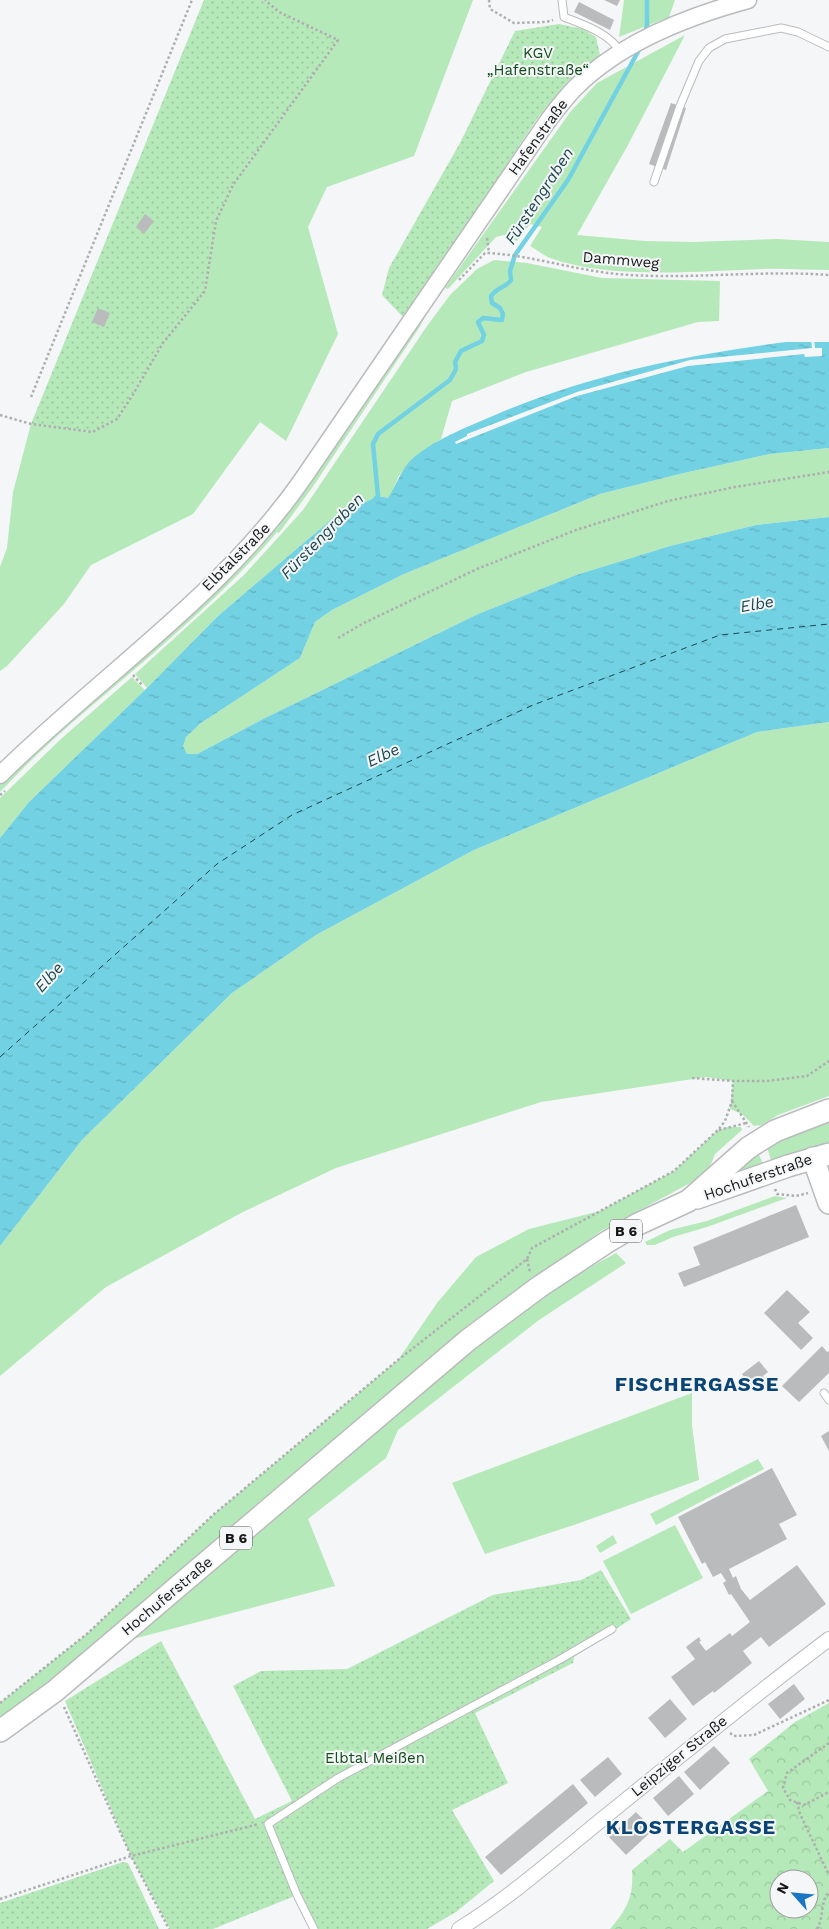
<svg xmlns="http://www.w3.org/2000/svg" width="829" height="1929" font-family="'Work Sans',sans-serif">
<defs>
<pattern id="forest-crowns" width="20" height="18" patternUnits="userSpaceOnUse" patternTransform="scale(1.25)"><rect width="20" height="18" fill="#b6e9b9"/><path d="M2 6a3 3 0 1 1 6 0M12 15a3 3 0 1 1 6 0" fill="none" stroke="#9cc79e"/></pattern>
<pattern id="garden-dots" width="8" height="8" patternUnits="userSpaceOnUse" patternTransform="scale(1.25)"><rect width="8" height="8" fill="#b6e9b9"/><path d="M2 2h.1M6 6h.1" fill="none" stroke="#9cc79e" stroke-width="1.8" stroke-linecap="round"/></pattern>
<pattern id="water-ripples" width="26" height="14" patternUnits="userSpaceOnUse" patternTransform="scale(1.25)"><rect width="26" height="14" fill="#72d1e2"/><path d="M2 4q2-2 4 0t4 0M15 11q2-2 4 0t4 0" fill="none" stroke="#62b3c1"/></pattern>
</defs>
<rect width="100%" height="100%" fill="#f5f6f8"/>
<g fill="#b6e9b9">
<path d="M265,0H473L414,156L327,187L308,227L338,334L286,441L260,422L193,514L91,565L64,604L7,666L0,671V567L7,548L13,492L31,424L93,432L117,419L163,343L205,291L216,221L233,185L338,40L279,12Z"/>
<path d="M624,0H675L669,17L619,37Z"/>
<path d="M685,35L628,145L577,235L645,241L692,242L777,239L829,242V270C807,270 785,268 764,269C700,271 611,280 550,258C543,255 537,250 530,246L542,227L530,224L517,241L504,235L496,237L448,289L445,288L571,111L597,83Z"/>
<path d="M494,260L527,263L602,278L720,281L719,321L698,322L526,372L452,401L441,439L413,458L398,477L393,492L388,498L378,496L333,518L218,616L147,688L135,674L245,574L303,510L427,326L450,295L477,269Z"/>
<path d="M430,308L419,328L312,488L279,533L277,532C209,613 121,678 43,749C28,763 14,778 0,792V782L274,528L276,530Z"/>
<path d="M829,448V517L756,525L670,546L576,575L478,614L263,719L197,754H187L182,746L186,737L201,723L300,658L315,622L332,610L404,574L600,494L684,473L770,454Z"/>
<path d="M132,677L145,690L29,802L0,838V798L62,738Z"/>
<path d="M829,722V1096L778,1115L762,1125L754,1126L742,1114L730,1109L733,1081L706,1077L541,1102L336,1168L241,1213L106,1287L0,1376V1246L82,1140L232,993L316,935L474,850L757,732Z"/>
<path d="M829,1117V1143L771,1160L766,1144Z"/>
<path d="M728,1127H741L742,1130L715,1154L707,1174L601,1231L540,1275L68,1669L0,1719V1703L88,1633L213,1515L398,1360L437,1303L476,1257L529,1229L600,1211L674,1171L718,1130Z"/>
<path d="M757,1150L763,1164L727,1179Z"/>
<path d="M775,1196L787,1198L707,1227L673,1237L655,1245H647L645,1242L670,1230L707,1221Z"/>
<path d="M616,1253L626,1263L539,1320L398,1430L386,1458L308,1519L335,1586L133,1639L341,1458L533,1299Z"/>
<path d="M692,1393V1425L699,1480L574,1525L485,1554L452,1483Z"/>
<path d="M758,1459L764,1469L656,1525L650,1514Z"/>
<path d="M675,1525L703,1578L631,1614L603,1561Z"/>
<path d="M613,1535L617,1543L600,1553L596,1546Z"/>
</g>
<path fill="url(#forest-crowns)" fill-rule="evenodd" d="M829,1703V1929H610C627,1909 634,1896 632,1870L670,1839L683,1852L768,1791L749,1759L795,1722ZM779,1879H809V1909H779Z"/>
<g fill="url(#garden-dots)">
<path d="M204,0H265L279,12L338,40L233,185L216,221L205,291L163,343L117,419L93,432L31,424Z"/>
<path d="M559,24L583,29L596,37L600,55L568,81L539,116L404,318L382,295L389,268L460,143L515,31Z"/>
<path d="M601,1570L631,1619L574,1657L573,1663L475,1713L508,1783L452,1810L494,1881L456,1912L427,1929H316L297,1895L213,1929H170L131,1856L65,1701L161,1641L255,1819L292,1801L233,1686L261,1671L347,1669L493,1595L581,1580Z"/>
<path d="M123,1862L128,1863L159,1929H0V1903Z"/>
</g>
<path fill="url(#water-ripples)" d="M786,342H829V448L770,454L684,473L600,494L404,574L332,610L315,622L300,658L201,723L186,737L183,746L187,754H197L263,719L478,614L576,575L670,546L756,525L829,517V722L757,732L474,850L316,935L232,993L82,1140L0,1246V838L29,802L147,688L218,616L333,518L378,496L388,498C397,485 401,468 414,457C438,438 467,427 495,415C588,375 686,355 786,342Z"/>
<path fill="#f5f6f8" d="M811,339H814L815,348H822V356L805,357L804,354L688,366L577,396L456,444L455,442L467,436V434L577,392L690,360L812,348Z"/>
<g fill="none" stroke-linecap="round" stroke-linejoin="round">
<g stroke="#72d1e2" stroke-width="4.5">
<path d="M645,33L647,25V0"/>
<path d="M375,499L378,496L373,444L378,434L450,380L456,369L455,362L461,351L482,341L484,335L478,322L483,318L502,320L503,314L500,308L492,303L491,296C497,287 507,287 511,280L510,271L515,255L568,180L640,48"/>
</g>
<path stroke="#1c474f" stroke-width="1" stroke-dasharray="6 5" stroke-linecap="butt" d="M0,1057L217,864L292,815L533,705L720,635L829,624"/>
</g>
<g fill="#babbbc">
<path d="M604,0H620L617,6Z"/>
<path d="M579,2L614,20L610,30L574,12Z"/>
<path d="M671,103L686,108L666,170L649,164Z"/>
<path d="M145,214L154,221L144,234L136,227Z"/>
<path d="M98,308L110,313L104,327L92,322Z"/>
<path d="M796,1205L809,1237L684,1287L678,1273L700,1265L693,1247Z"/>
<path d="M787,1290L810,1312L798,1323L813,1338L801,1350L764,1313Z"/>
<path d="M822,1346L827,1352L829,1351V1373L799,1402L782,1386Z"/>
<path d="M759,1361L768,1372L763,1376L767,1382L754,1391L742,1374Z"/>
<path d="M829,1431V1451L821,1436Z"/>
<path d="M772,1468L797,1515L779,1524L787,1539L729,1569L733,1578L736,1576L741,1589L750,1600L797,1565L826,1604L769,1647L761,1637L743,1651L752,1663L714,1693L713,1691L693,1706L671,1677L695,1659L686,1647L699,1637L701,1641L699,1642L706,1651L730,1633L732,1636L750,1622L731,1594L729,1595L723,1583L726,1581L721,1573L713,1577L705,1562L702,1564L678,1517Z"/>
<path d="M794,1684L805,1699L780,1719L768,1704Z"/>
<path d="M670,1699L687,1719L665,1738L648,1718Z"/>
<path d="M714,1746L730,1763L700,1790L684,1772Z"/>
<path d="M608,1757L622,1774L595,1797L580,1780Z"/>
<path d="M679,1776L694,1794L668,1816L653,1798Z"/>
<path d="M573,1784L588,1803L501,1875L485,1857Z"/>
<path d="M636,1812L653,1830L626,1855L609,1837Z"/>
</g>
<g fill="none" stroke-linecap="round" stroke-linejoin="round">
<g stroke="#babbbd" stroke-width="9">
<g id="service">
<path d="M562,0L564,17C584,25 610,33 621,53"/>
<path d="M654,182L680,106L699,61L709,48L725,39L781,28L798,32L829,47"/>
<path d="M824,1393L829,1400"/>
<path d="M314,1929L297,1895L268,1824L338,1778L559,1660L612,1629"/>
</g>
</g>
<g stroke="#babbbd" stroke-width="16">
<path id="minor" d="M459,1929C511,1897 558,1855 606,1816C680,1756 753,1696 829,1639"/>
</g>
<g stroke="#babbbd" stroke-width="19">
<path id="tertiary" d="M0,775C100,676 221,596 302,480L547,122C556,110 565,98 576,87C620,43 689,16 748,0"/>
</g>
<g stroke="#babbbd" stroke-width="24">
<g id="primary">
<path d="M813,1158L829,1203"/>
<path d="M697,1198L788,1166L829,1154"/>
<path d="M0,1731L55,1691L468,1340L539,1287L607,1242L636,1225L688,1201L748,1148L775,1131L829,1110"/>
</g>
</g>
<g stroke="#aeaeb0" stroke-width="2.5" stroke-dasharray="2.5 2.5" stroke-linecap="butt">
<path d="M489,0L490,9L514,23L546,22L553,20"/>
<path d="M487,238L489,253"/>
<path d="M459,280L485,253H489C537,256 583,273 631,275C697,279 763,270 829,275"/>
<path d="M31,397L192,0"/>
<path d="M0,415L31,424L93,432L117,419L132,396L163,343L205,291L216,221L233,185L338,40L279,12L265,0"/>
<path d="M338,638L364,623L477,569L576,530L668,501L735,487L829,472"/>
<path d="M133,675L143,686"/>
<path d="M0,795L5,791"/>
<path d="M692,1078L733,1081H767L807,1076L829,1061"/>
<path d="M732,1101L749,1127"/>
<path d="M719,1130L746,1123"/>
<path d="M775,1189L777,1194L796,1196L808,1193"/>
<path d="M527,1259L530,1272"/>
<path d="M0,1703L88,1633L213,1515L398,1360L527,1259L532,1248L674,1171L718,1130L725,1121L732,1101L733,1081"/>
<path d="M64,1707L131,1856L169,1929"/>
<path d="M730,1733L734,1736L754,1735L829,1700"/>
<path d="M829,1743L787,1773L783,1788L790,1800L804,1805L829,1792"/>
<path d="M797,1802L800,1814L829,1875"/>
<path d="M0,1899L131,1856L259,1824"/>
<path d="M817,1929C824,1918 820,1901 829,1892"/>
</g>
<use href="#service" stroke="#fff" stroke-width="7"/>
<use href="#minor" stroke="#fff" stroke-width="14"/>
<use href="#tertiary" stroke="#fff" stroke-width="16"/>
<use href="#primary" stroke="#fff" stroke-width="21"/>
</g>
<g text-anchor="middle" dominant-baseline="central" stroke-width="4" stroke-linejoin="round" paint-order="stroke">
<g fill="#f5f6f8" stroke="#59595a" stroke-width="1">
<rect x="610" y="1219.5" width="32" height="23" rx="4"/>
<rect x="220" y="1526.5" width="32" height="23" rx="4"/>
</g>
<g font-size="14" font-weight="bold" fill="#161617">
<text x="626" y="1231">B 6</text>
<text x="236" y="1538">B 6</text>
</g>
<g font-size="15" fill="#104b1a" stroke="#f5f6f8">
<text x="538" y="53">KGV<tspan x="538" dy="17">„Hafenstraße“</tspan></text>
<text x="375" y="1758">Elbtal Meißen</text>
</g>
<g font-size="15" fill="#161617" stroke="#f5f6f8">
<text transform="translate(538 137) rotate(-54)">Hafenstraße</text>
<text transform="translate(621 260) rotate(5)">Dammweg</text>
<text transform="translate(236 557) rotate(-45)">Elbtalstraße</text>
<text transform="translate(758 1177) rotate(-19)">Hochuferstraße</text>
<text transform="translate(167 1596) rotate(-40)">Hochuferstraße</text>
<text transform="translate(679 1756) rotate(-39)">Leipziger Straße</text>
</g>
<g font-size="16" font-style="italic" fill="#1c474f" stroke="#f5f6f8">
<text transform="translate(539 196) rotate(-57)">Fürstengraben</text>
<text transform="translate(322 536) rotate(-46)">Fürstengraben</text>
<text transform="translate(757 604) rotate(-10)">Elbe</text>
<text transform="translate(383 755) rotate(-25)">Elbe</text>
<text transform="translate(49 977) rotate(-48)">Elbe</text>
</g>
<g font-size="20" font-weight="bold" letter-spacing="1" fill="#094474" stroke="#f5f6f8">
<text x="697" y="1384">FISCHERGASSE</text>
<text x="691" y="1827">KLOSTERGASSE</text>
</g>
</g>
<g transform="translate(794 1894) rotate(297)"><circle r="24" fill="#f5f6f8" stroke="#9c9c9e"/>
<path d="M0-4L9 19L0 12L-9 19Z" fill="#1a76c2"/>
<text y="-8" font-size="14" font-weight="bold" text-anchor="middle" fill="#161617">N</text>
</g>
</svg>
